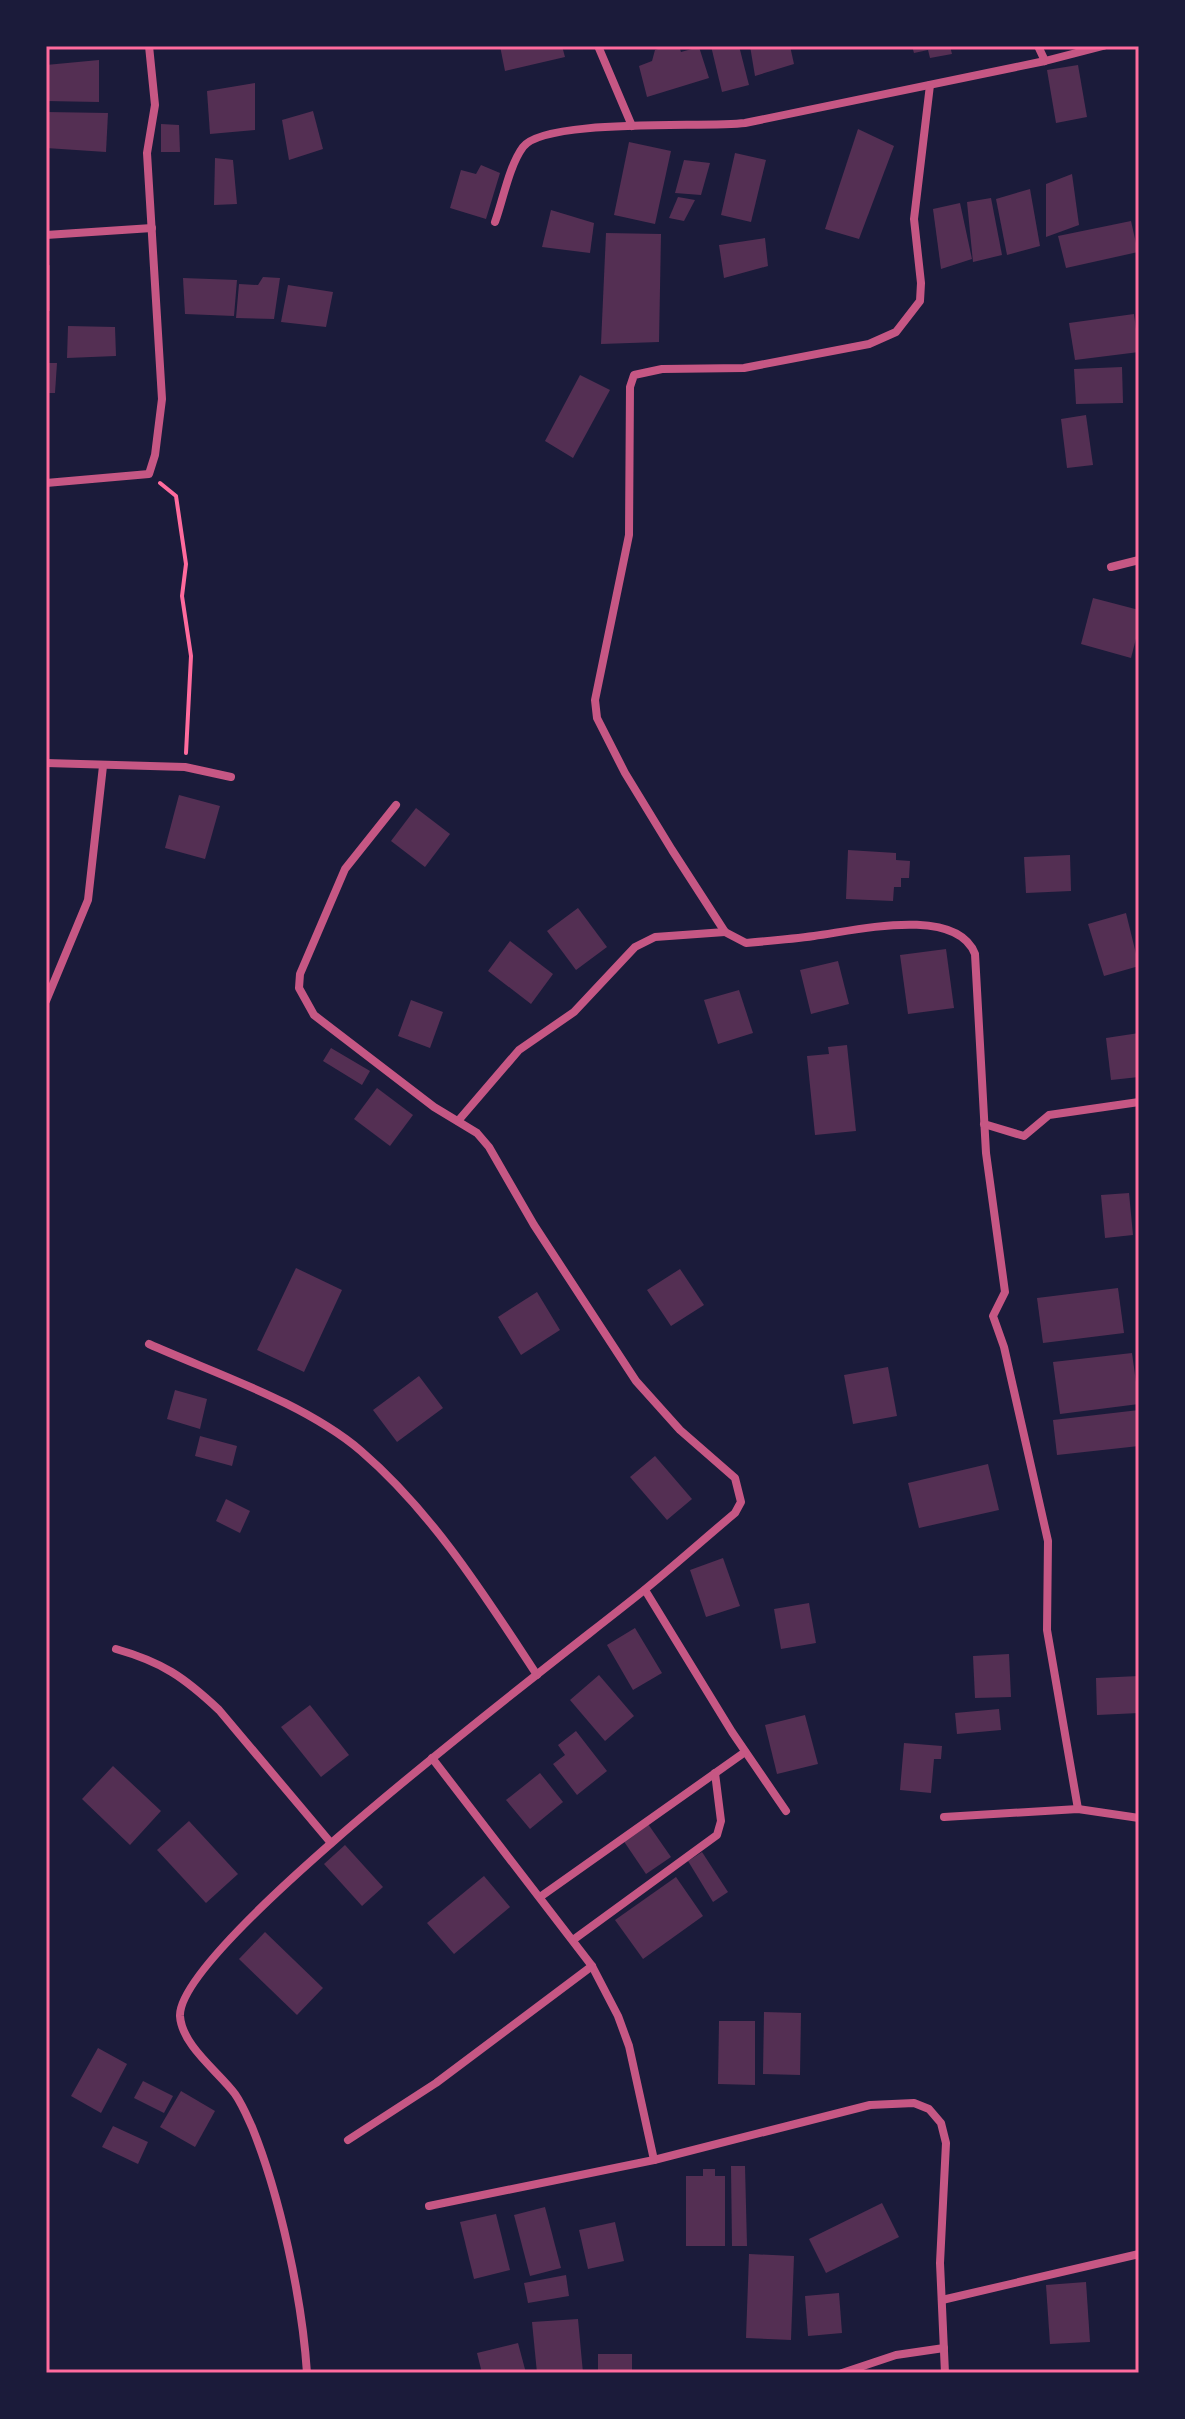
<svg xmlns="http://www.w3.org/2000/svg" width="1185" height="2419" font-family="Manrope,sans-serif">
<rect width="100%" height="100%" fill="#1b1b3a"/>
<g fill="#542f53">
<path d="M500,46H562L565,57L505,71Z"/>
<path d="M668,46H679L681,52L699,47L709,78L647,97L639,66L652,61L655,50Z"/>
<path d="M711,46H739L749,85L722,92Z"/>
<path d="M750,46H790L794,64L755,76Z"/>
<path d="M912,46H950L952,54L930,58L928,50L914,53Z"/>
<path d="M99,60V102L46,101V65Z"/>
<path d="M1078,65L1087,117L1056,123L1047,70Z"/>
<path d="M255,83V130L210,134L207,91Z"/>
<path d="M313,111L323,149L289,160L282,120Z"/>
<path d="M46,112L108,113L106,152L46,148Z"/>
<path d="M161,124L179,125L180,152H161Z"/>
<path d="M858,129L894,146L859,239L825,229Z"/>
<path d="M629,142L671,151L655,224L614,215Z"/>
<path d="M735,153L766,160L751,222L721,215Z"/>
<path d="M215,158L233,160L237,204L214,205Z"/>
<path d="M684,160L710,163L701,195L675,193Z"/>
<path d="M481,165L500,173L486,219L450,208L461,170L476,174Z"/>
<path d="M1072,174L1079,225L1046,237V184Z"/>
<path d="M1030,189L1040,246L1007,255L996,199Z"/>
<path d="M678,197L695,200L684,221L669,218Z"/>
<path d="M991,198L1002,255L973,262L967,202Z"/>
<path d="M960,203L972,259L941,269L933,209Z"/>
<path d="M551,210L594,223L590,253L542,247Z"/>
<path d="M1131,221L1138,252L1066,268L1058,236Z"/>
<path d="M606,233L661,234L659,342L601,344Z"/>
<path d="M765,238L768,266L724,278L719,245Z"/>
<path d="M50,265V311H46V266Z"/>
<path d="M263,277L280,278L274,319L236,318L239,284L258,285Z"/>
<path d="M183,278L237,280L234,316L185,314Z"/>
<path d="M288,285L333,292L326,327L281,322Z"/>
<path d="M1134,314L1139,352L1075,360L1069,323Z"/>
<path d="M68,326L115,327L116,356L67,358Z"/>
<path d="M46,363H57L55,393H46Z"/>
<path d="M1122,367L1123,403L1076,404L1074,369Z"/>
<path d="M580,375L610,390L573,458L545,441Z"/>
<path d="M1086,415L1093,465L1067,468L1061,419Z"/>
<path d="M1093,598L1139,610V627L1131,658L1081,644Z"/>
<path d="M179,795L220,806L205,859L165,848Z"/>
<path d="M416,808L450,834L425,867L391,841Z"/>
<path d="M848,850L896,853V860L910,861L909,878H901V887H894L893,901L846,899Z"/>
<path d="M1070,855L1071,891L1026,893L1024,857Z"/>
<path d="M578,908L607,947L576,970L547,931Z"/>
<path d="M1126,913L1139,966L1104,976L1088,924Z"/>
<path d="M510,941L553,974L531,1004L488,971Z"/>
<path d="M946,949L954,1008L908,1014L900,955Z"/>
<path d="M838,961L849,1004L811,1014L800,970Z"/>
<path d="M739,990L753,1033L718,1044L704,1000Z"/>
<path d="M411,1000L443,1012L430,1048L398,1036Z"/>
<path d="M1139,1033V1077L1111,1080L1106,1038Z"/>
<path d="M847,1045L856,1131L815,1135L807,1056L829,1054L828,1047Z"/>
<path d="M331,1048L370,1071L362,1085L323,1061Z"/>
<path d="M377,1088L413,1115L390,1146L354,1119Z"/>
<path d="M1129,1193L1133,1235L1105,1238L1101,1195Z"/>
<path d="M296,1268L342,1290L304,1372L257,1350Z"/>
<path d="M680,1269L704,1305L671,1326L647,1290Z"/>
<path d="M1118,1288L1124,1333L1043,1343L1037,1298Z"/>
<path d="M537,1292L560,1330L521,1355L498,1317Z"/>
<path d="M1132,1353L1139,1404L1060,1414L1053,1362Z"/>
<path d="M888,1367L897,1416L853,1424L844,1375Z"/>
<path d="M419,1376L443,1408L397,1442L373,1410Z"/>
<path d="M175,1390L207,1399L200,1429L167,1419Z"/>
<path d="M1139,1410V1446L1057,1455L1053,1420Z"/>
<path d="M200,1436L237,1446L232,1466L195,1456Z"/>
<path d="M655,1456L692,1499L667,1520L630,1477Z"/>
<path d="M988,1464L999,1510L919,1528L908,1483Z"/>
<path d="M226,1499L250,1511L240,1533L216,1521Z"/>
<path d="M723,1558L740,1606L706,1617L690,1570Z"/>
<path d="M809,1603L816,1643L781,1649L774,1609Z"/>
<path d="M635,1628L662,1673L633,1690L607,1645Z"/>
<path d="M1009,1654L1011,1697L975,1698L973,1656Z"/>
<path d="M599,1675L634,1716L605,1741L570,1700Z"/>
<path d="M1139,1676V1713L1097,1715L1096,1678Z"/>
<path d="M310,1705L349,1755L321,1777L281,1727Z"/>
<path d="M999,1709L1001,1730L957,1734L955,1713Z"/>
<path d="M805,1715L818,1764L777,1774L765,1725Z"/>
<path d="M576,1731L607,1771L577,1795L553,1764L565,1755L558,1745Z"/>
<path d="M904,1743L942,1746L941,1759H934L931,1793L900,1790Z"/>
<path d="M113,1766L161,1811L130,1845L82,1799Z"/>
<path d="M540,1773L563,1802L530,1829L506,1800Z"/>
<path d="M189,1821L238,1874L206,1903L157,1850Z"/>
<path d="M648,1824L671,1857L646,1874L623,1840Z"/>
<path d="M345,1845L383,1887L362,1906L324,1864Z"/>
<path d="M702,1852L728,1892L713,1902L688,1861Z"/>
<path d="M484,1876L510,1907L454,1954L427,1923Z"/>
<path d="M676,1877L703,1916L643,1959L615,1920Z"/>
<path d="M265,1932L323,1988L297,2015L239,1959Z"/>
<path d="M764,2012L801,2013L800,2075L763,2074Z"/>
<path d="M719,2021H755V2085L718,2084Z"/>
<path d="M98,2048L127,2064L101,2113L71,2096Z"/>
<path d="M143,2081L173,2096L164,2113L134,2098Z"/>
<path d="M181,2091L215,2111L195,2147L160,2127Z"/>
<path d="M113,2126L148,2142L138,2164L102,2147Z"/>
<path d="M731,2166H745L747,2246H732Z"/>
<path d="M703,2169H715V2176H725V2246H686V2176H703Z"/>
<path d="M882,2203L899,2237L826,2273L809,2239Z"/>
<path d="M545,2207L561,2268L530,2276L514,2215Z"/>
<path d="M496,2214L510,2270L474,2279L460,2222Z"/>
<path d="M615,2222L624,2261L588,2269L579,2230Z"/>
<path d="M749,2254L794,2256L791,2340L746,2338Z"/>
<path d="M566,2275L569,2296L528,2303L524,2283Z"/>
<path d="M1086,2282L1090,2342L1050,2344L1046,2285Z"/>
<path d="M839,2293L842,2333L808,2336L805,2296Z"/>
<path d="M578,2319L583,2373H537L532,2322Z"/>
<path d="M518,2343L526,2373H482L477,2353Z"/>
<rect x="598" y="2354" width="34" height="19"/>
</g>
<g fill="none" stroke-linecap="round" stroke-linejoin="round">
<path stroke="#ff6b9d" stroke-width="4" d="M160,483L176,496L186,564L182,596L191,656L186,753"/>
<g stroke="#c65784" stroke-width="8">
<path d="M598,46L632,126"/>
<path d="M1038,46L1045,61"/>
<path d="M930,85L914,219L921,283L920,301L896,332L869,344L744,368L662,369L634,375L630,387L629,535L595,700L597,718L625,773L672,850L725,932L746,943C769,941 792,939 814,936C854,931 956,905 975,954L986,1153L1005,1292L993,1316L1004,1347L1048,1541L1047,1630L1078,1809"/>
<path d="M495,222C503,200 509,166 523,147C545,118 703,128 745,123L1045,61L1103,46"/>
<path d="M46,235L152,228"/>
<path d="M46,483L149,474L155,455L162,399L147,153L155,105L149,46"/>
<path d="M1111,567L1139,560"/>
<path d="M46,763L185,767L231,777"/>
<path d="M46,1001L88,900L103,766"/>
<path d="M458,1121L519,1050L574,1012L635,947L655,937L725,932"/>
<path d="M984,1124L1024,1136L1049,1115L1139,1102"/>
<path d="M149,1344C216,1374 305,1403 361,1451C433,1513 485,1596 537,1675"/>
<path d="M645,1590L732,1732L786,1811"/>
<path d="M116,1649C162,1662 184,1677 219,1710L331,1843"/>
<path d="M432,1758L592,1966L618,2016L629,2046L654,2160"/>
<path d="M944,1817L1078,1809L1139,1818"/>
<path d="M540,1897L745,1752"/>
<path d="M573,1940L717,1835L721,1821L715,1773"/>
<path d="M348,2140L436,2083L592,1966"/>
<path d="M429,2206L654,2160L870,2105L914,2103L929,2109L941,2123L946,2143L940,2263L945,2373"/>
<path d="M942,2300L1139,2254"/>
<path d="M307,2373C302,2298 280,2196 252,2127C247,2116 242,2104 235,2094C219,2072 182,2046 180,2016C177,1944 572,1649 643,1591C674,1566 704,1539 735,1513L741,1502L735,1478L680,1430L636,1381L534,1225L489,1147L477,1133L434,1107L314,1015L299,988L300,974L345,869L396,805"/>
<path d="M842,2373L896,2355L944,2348"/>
</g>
</g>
<rect width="1185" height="2419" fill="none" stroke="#1b1b3a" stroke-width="96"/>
<rect x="48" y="48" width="1089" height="2323" fill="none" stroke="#ff6b9d" stroke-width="3"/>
</svg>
